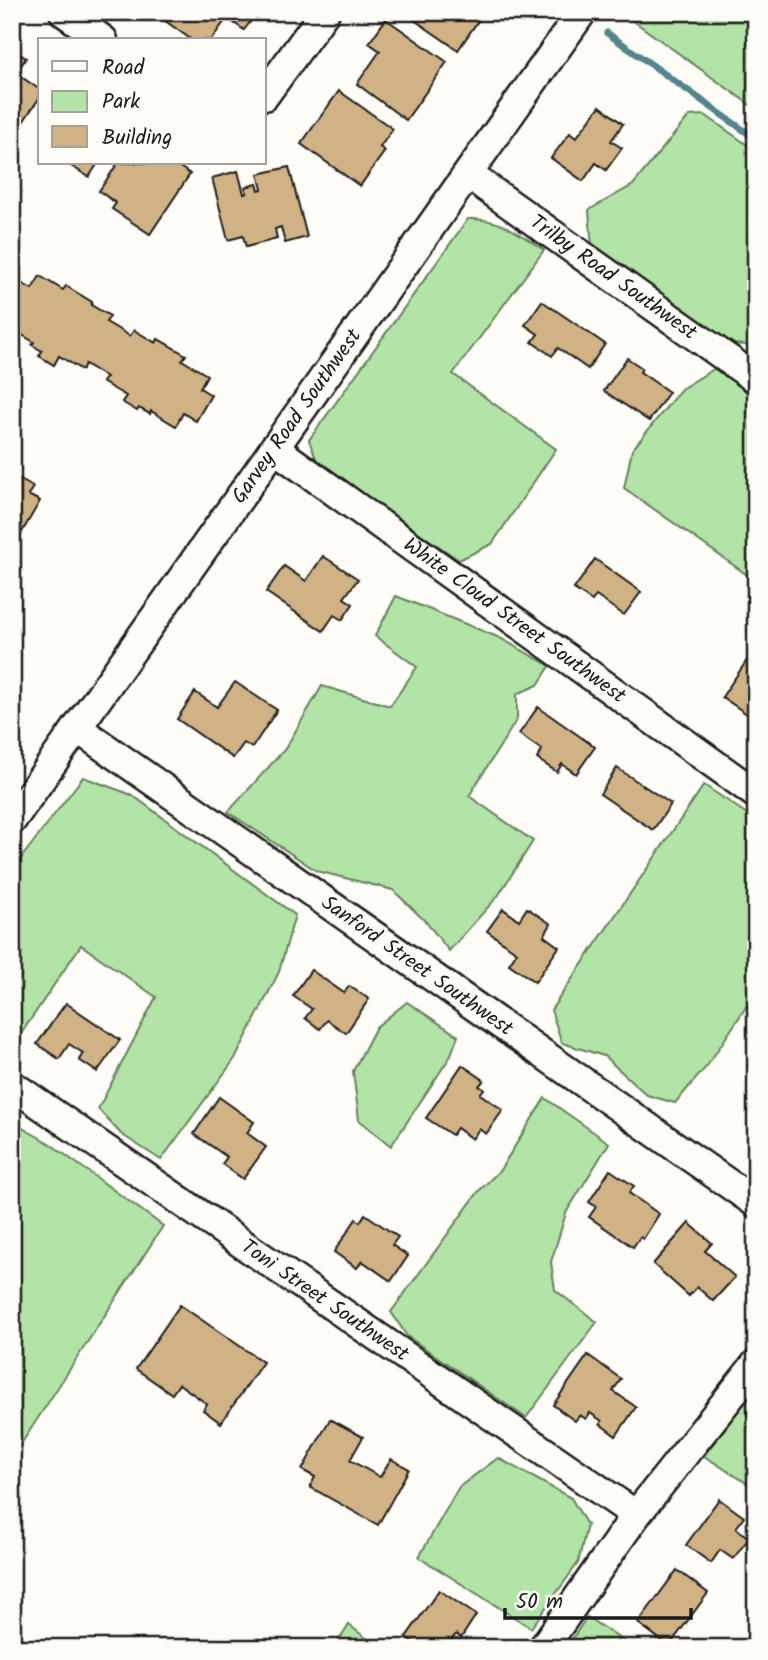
<svg xmlns="http://www.w3.org/2000/svg" width="768" height="1660" font-family="Kalam,sans-serif">
<rect width="100%" height="100%" fill="#fdfcf7"/>
<filter id="ink" filterUnits="userSpaceOnUse"><feTurbulence type="fractalNoise" baseFrequency=".0143" numOctaves="2"/><feDisplacementMap in="SourceGraphic" scale="14" xChannelSelector="R" yChannelSelector="G"/><feConvolveMatrix kernelMatrix="1 2 1 2 8 2 1 2 1" color-interpolation-filters="sRGB"/></filter>
<g filter="url(#ink)">
<g fill="#b2e4a5" stroke="#678060" stroke-width="2">
<path d="M621,12H756V109Z"/>
<path d="M705,115L756,151V350L751,345L725,344L592,248L589,210L633,185L689,116Z"/>
<path d="M468,219C501,218 518,233 544,250L453,374L556,449L492,544L459,560L318,464L309,440Z"/>
<path d="M717,367L756,397V581L624,488L632,450L681,389Z"/>
<path d="M396,596L500,638L550,666L538,685L517,694V719L469,796L533,841L498,896L449,951L427,923L393,890L317,871L228,812L285,749L322,686L390,706L417,667L375,636Z"/>
<path d="M83,777L132,795L295,915L279,972L236,1057L161,1160L121,1134L98,1109L156,997L81,945L12,1047V870Z"/>
<path d="M704,785L756,820V992L707,1066L675,1103L647,1095L604,1056L562,1043L551,1010Z"/>
<path d="M407,1002L458,1036L450,1057L391,1146L359,1120L353,1071L376,1027Z"/>
<path d="M545,1098L609,1143L566,1213L551,1262L555,1290L597,1322L526,1418L407,1336L391,1312L479,1191L500,1170Z"/>
<path d="M12,1122L49,1143L163,1226L12,1458Z"/>
<path d="M756,1388V1486L750,1485L704,1456Z"/>
<path d="M498,1458L571,1498L587,1525L578,1563L531,1628L419,1557L459,1487Z"/>
<path d="M587,1617L634,1648H566Z"/>
<path d="M349,1625L379,1648H334Z"/>
</g>
<g fill="none" stroke-linecap="round" stroke-linejoin="round">
<path stroke="#55858c" stroke-width="7" d="M607,33L756,139"/>
</g>
<g fill="#d1b285" stroke="#1c1c1c" stroke-width="2">
<path d="M170,12H258L244,30L227,18L211,40H192L164,20Z"/>
<path d="M413,12H484L458,50L410,17Z"/>
<path d="M386,19L447,62L406,120L357,84L380,51L369,43Z"/>
<path d="M12,49L26,58L16,73L40,90V97L12,138Z"/>
<path d="M339,91L393,129L380,147L385,151L360,186L301,144Z"/>
<path d="M600,106L623,124L611,141L622,148L606,170L596,163L583,181L551,158L570,133L576,138Z"/>
<path d="M66,163H98L89,177Z"/>
<path d="M118,163H174L190,174L150,234L112,209L116,203L99,191Z"/>
<path d="M289,167L307,237L285,243L281,227L275,229L277,239L246,247L243,236L228,240L212,178L238,171L244,194L247,193L245,187L257,184L259,190L262,189L258,174Z"/>
<path d="M40,276L63,290L66,286L92,302L91,305L110,316L106,322L130,336L134,330L156,343L158,339L186,355L182,360L207,375L200,388L211,395L196,421L183,413L176,426L151,411L150,414L139,408L137,411L122,402L126,396L102,382L106,377L85,364L82,370L59,356L54,365L39,356L42,351L32,345L34,342L12,329V321L17,313L12,310V291L18,281L32,289Z"/>
<path d="M542,301L605,344L588,369L558,348L552,356L532,342L538,334L525,325Z"/>
<path d="M627,358L642,368L640,372L669,392L649,421L604,391Z"/>
<path d="M12,475L33,487L28,495L40,501L18,539L12,536Z"/>
<path d="M323,556L358,579L344,598L353,604L342,620L334,615L323,631L266,592L284,566L306,581Z"/>
<path d="M595,559L641,592L624,615L596,596L592,601L574,589Z"/>
<path d="M752,653L756,655V720L722,697Z"/>
<path d="M235,682L277,710L252,748L244,743L233,758L177,719L195,692L217,707Z"/>
<path d="M538,707L595,747L576,774L562,764L557,772L537,759L542,750L519,734Z"/>
<path d="M617,768L671,804L653,830L600,794Z"/>
<path d="M527,908L551,924L544,936L559,947L535,982L509,964L517,952L487,931L503,909L519,920Z"/>
<path d="M311,970L344,993L349,986L369,999L346,1033L327,1020L320,1029L305,1018L312,1009L293,996Z"/>
<path d="M66,1003L120,1040L97,1072L79,1060L83,1053L69,1044L59,1059L37,1044Z"/>
<path d="M462,1065L484,1080L479,1086L484,1089L480,1094L503,1110L486,1134L479,1129L472,1139L457,1128L452,1135L426,1118Z"/>
<path d="M219,1097L254,1122L247,1133L266,1147L243,1179L222,1164L227,1157L194,1134Z"/>
<path d="M610,1170L634,1186L629,1193L659,1214L643,1239L640,1237L633,1247L589,1217L596,1207L589,1202Z"/>
<path d="M365,1214L398,1237L392,1245L408,1256L391,1281L362,1261L357,1268L334,1252L356,1219L360,1222Z"/>
<path d="M689,1223L712,1243L705,1251L735,1277L713,1301L697,1287L689,1296L653,1264Z"/>
<path d="M180,1305L263,1362L221,1423L203,1410L207,1404L179,1384L172,1394L136,1369Z"/>
<path d="M588,1355L621,1379L613,1391L636,1407L616,1436L600,1424L602,1421L590,1413L586,1419L580,1415L575,1421L553,1405Z"/>
<path d="M330,1419L363,1437L350,1460L380,1477L391,1459L409,1469L378,1525L310,1487L315,1477L302,1470Z"/>
<path d="M719,1499L744,1517L736,1528L749,1538L733,1559L720,1550L711,1563L686,1545Z"/>
<path d="M677,1570L708,1593L669,1646L638,1623Z"/>
<path d="M439,1590L476,1615L461,1638L456,1634L446,1648H421L406,1637Z"/>
</g>
<g fill="none" stroke-linecap="round" stroke-linejoin="round">
<g stroke="#1c1c1c" stroke-width="33">
<g id="minor">
<path d="M64,12L103,40"/>
<path d="M264,96L325,12"/>
<path id="s1" d="M469,175L756,379"/>
<path id="s2" d="M274,448L756,794"/>
<path id="s3" d="M77,728L756,1203"/>
<path id="s4" d="M12,820L582,12"/>
<path id="s5" d="M12,1085L636,1515"/>
<path d="M543,1648L636,1515L756,1364"/>
</g>
</g>
<use href="#minor" stroke="#fdfcf7" stroke-width="28"/>
</g>
</g>
<g text-anchor="middle" dominant-baseline="central" stroke-width="7" stroke-linejoin="round" paint-order="stroke">
<g font-size="21" fill="#1c1c1c" stroke="#fdfcf7">
<text stroke="none"><textPath href="#s1" startOffset="177">Trilby Road Southwest</textPath></text>
<text stroke="none"><textPath href="#s4" startOffset="494">Garvey Road Southwest</textPath></text>
<text stroke="none"><textPath href="#s2" startOffset="296">White Cloud Street Southwest</textPath></text>
<text stroke="none"><textPath href="#s3" startOffset="415">Sanford Street Southwest</textPath></text>
<text stroke="none"><textPath href="#s5" startOffset="380">Toni Street Southwest</textPath></text>
</g>
</g>
<rect width="768" height="1660" fill="none" stroke="#fdfcf7" stroke-width="42"/>
<rect x="21" y="21" width="726" height="1618" fill="none" stroke="#1c1c1c" stroke-width="2.5" filter="url(#ink)"/>
<rect x="38" y="38" width="228" height="126" fill="#fdfcf7" stroke="#a3a29f" stroke-width="2"/>
<rect x="52" y="61" width="35" height="10" fill="#fdfcf7" stroke="#a3a29f" stroke-width="2"/>
<text x="102" y="74" font-size="21" fill="#1c1c1c">Road</text>
<rect x="52" y="91" width="35" height="21" fill="#b2e4a5" stroke="#a3a29f" stroke-width="2"/>
<text x="102" y="108" font-size="21" fill="#1c1c1c">Park</text>
<rect x="52" y="126" width="35" height="21" fill="#d1b285" stroke="#a3a29f" stroke-width="2"/>
<text x="102" y="144" font-size="21" fill="#1c1c1c">Building</text>
<path d="M505 1608v10h186v-10" fill="none" stroke="#1c1c1c" stroke-width="3.5"/>
<text x="516" y="1608" font-size="21" fill="#1c1c1c" stroke="#fdfcf7" stroke-width="5" paint-order="stroke">50 m</text>
</svg>
